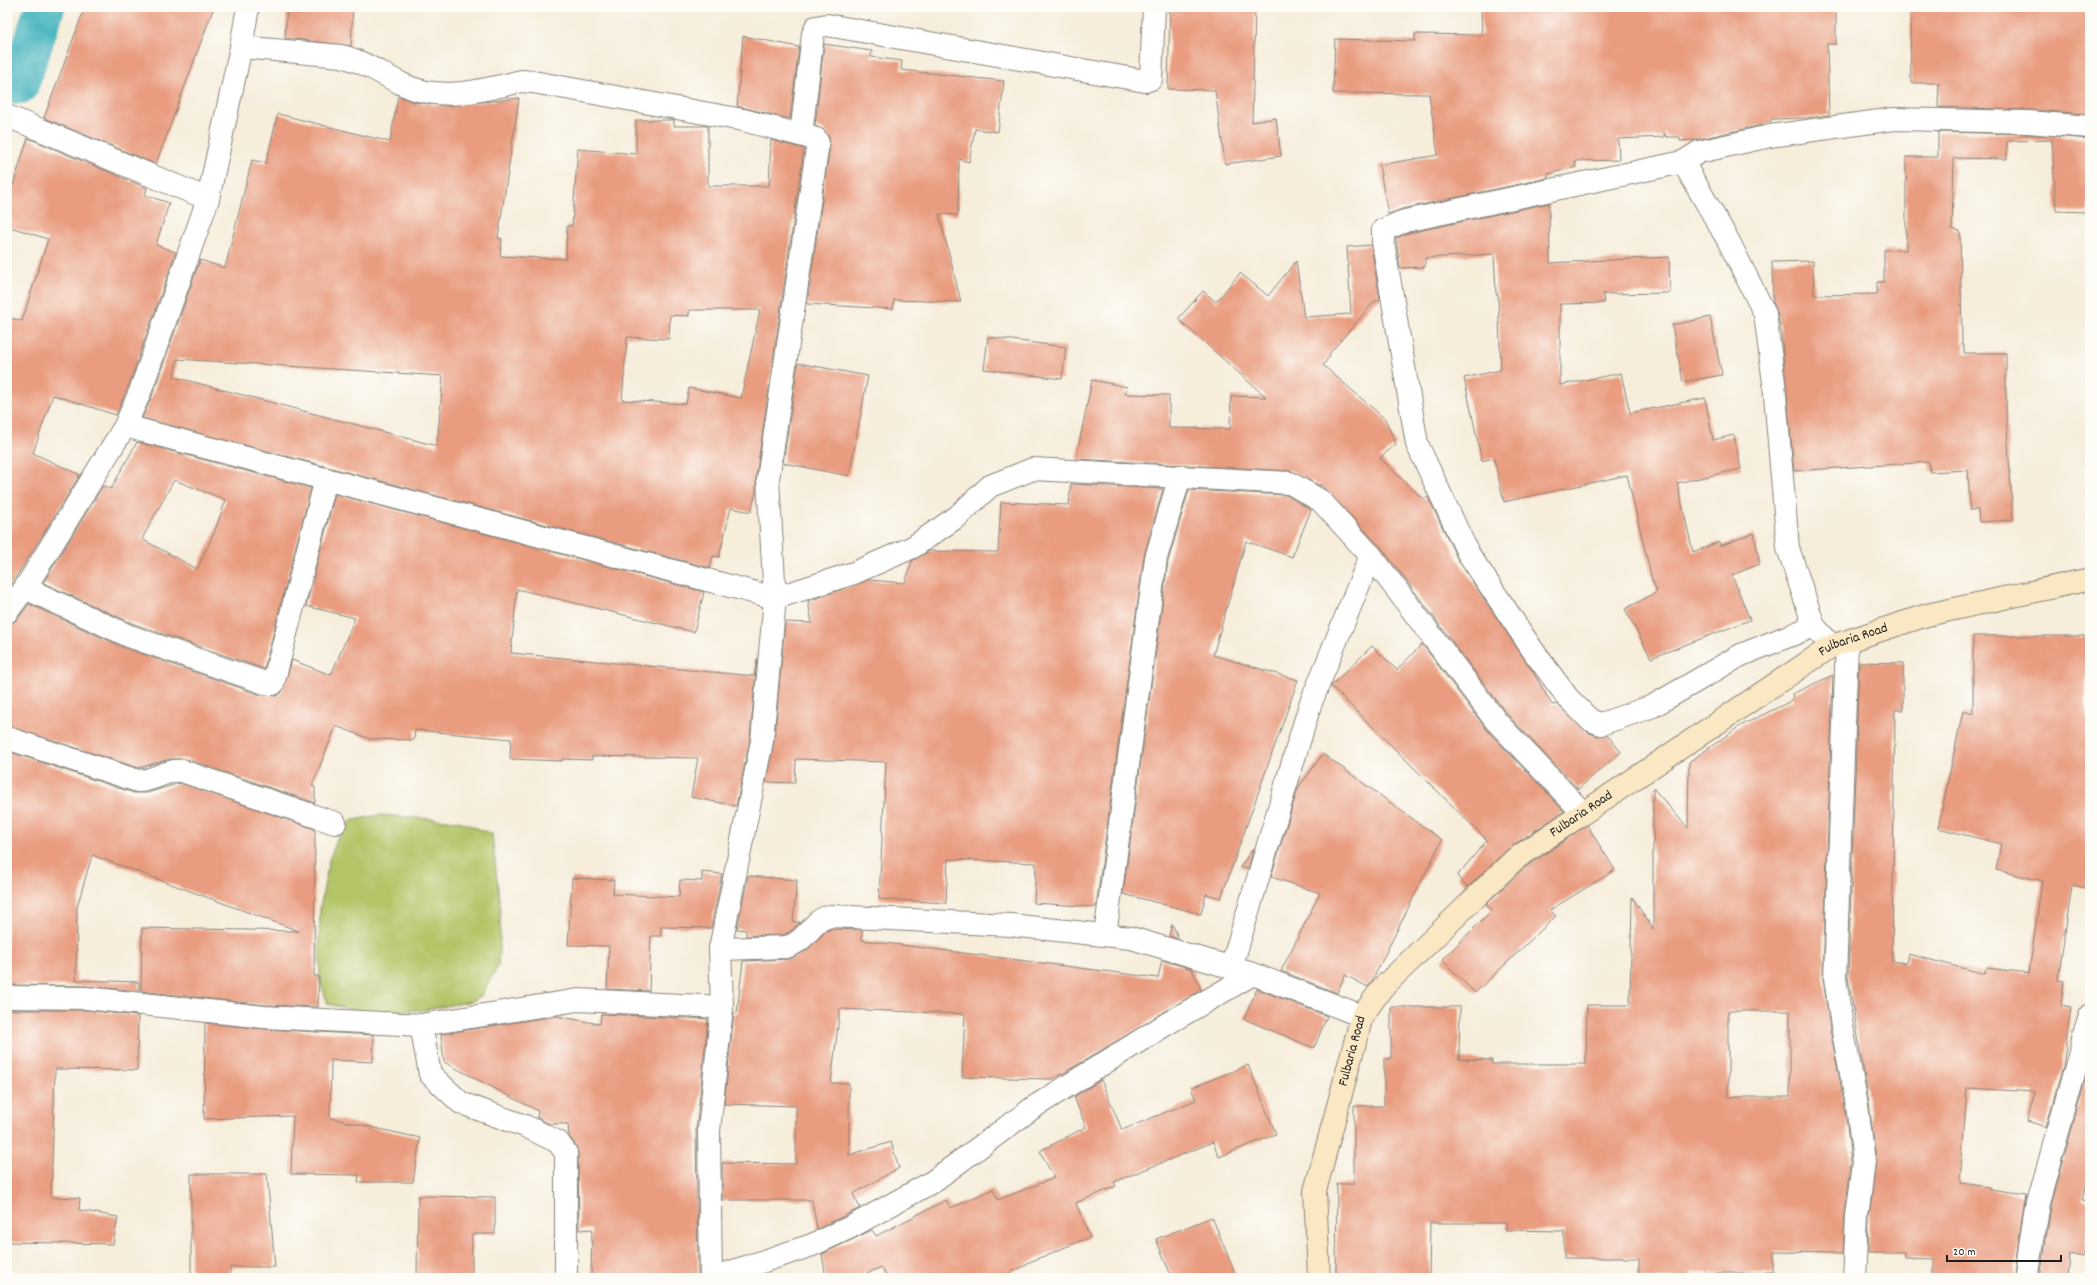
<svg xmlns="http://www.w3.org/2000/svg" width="2097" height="1285" font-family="Dekko,sans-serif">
<rect width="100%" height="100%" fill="#fdfcf7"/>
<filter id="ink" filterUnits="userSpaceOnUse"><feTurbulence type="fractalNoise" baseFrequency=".025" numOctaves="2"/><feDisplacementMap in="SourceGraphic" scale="8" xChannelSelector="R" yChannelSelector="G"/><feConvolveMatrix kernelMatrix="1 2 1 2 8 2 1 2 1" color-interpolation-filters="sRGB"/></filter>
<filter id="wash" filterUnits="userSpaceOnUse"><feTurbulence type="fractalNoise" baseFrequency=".012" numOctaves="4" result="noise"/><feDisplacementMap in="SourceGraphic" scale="16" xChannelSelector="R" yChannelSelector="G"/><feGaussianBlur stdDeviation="0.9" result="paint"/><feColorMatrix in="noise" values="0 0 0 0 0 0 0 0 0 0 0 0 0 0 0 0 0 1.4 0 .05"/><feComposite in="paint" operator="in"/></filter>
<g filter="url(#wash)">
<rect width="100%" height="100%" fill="#f6edda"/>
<path fill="#b4c568" stroke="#687042" d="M380,815L459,821L492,834L500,906V939L498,966L482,995L473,1001L424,1010L362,1012L328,1004L320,981L319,942L320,909L329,860L341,830L353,820Z"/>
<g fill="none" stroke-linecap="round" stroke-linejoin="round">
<path stroke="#45b4be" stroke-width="40" d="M19,84L45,7"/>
</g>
<g id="blocks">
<g fill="#e99c7f" fill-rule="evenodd">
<path d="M85,7H214L156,164L44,118Z"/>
<path d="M287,7H353L351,46L285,38Z"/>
<path d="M1170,7H1255L1252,122L1276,118L1281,156L1225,164L1215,90L1168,89Z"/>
<path d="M1481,7H1836V44H1827L1829,115L1806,118L1771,119V123L1695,140L1680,141V137H1667L1664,133V137L1618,139L1619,160L1575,161L1576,167L1548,174V178L1402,209L1388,214L1379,165L1438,155L1429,94L1333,93L1335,39L1415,41V34L1482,35Z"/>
<path d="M1910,7H2090V114L2028,110L1938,107L1939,83H1911Z"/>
<path d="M743,36L799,47L790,119L737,106Z"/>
<path d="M824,44L872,51L871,57L902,61L901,70L1004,81L998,132L975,129L969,162L959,159L958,215L939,214L961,302L894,300L893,309L807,304L830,145L829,137L824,130L815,126Z"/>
<path d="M398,96L414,102L446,106L519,98L498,238L502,239L500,256L566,259L567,226H572L578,149L636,154V120H674V126H708V186H769L771,140L804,149L756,477V492L751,512L731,508L719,557L713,556L710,568L142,418L152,396L200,260L225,268L252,160L266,163L278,114L390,142ZM689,310H760L741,398L689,388L686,404L622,400L627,337L669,339L670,315L689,316ZM177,359L443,376L437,446L174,377Z"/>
<path d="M1938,132L2027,134L2090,139L2088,212L2056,211L2052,140L2007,141V159L1954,158L1952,229L1960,231L1962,344H1964V353H2006V412L2013,520L1979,522L1978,510H1970L1968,470L1930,472L1929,462L1794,471L1781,331L1777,312L1773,302L1772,262L1813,261L1814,295L1877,294V282H1884V250H1906V157H1938Z"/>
<path d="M28,138L147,188L145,195L169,203L156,245L176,252L128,387L116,415L53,395L33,453L80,475L11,585L7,583V317L22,321L48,239L7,226V204Z"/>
<path d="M1549,203L1550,263L1669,257L1670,293L1603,294L1604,303L1560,304V385L1621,373L1630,413L1705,398L1713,440L1734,435L1741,469L1677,483L1693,552L1719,542L1720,546L1754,533L1760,564L1732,575L1750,620L1651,658L1625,609L1657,592L1652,579L1627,475L1504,502L1494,458L1482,461L1464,378L1501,370L1498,294H1496L1494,254L1425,258V267L1400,268L1396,238L1409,233Z"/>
<path d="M1371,245L1380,300L1375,301L1329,354L1330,356L1323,365L1385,419L1396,444L1380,458L1423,499L1428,497L1458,560L1533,672L1552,705L1557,704L1587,732L1597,736L1607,735L1621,752L1578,789L1506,713L1381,547L1320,484V486L1291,471L1076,459L1092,380L1127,387L1125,394L1169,395V428L1230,429L1231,396L1266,397L1178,319L1203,291L1216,302L1240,273L1268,296L1296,261L1304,317L1351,314L1347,247Z"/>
<path d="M1710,317L1722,375L1683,382L1672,325Z"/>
<path d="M988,337L1066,347L1062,379L984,369Z"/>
<path d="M798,363L868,376L849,476L783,463Z"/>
<path d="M137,442L311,488L264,669L134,624L43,583L103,486L111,489ZM174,480L226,500L214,533L197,569L142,539Z"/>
<path d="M1071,484L1163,489L1144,556L1096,907L1034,903L1036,863L948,859L946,903L879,899L886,762L796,759L795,783L766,782L774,742L785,622L812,623L808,601L869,580L905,583L912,561L929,551L998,552L1001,502L1069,505Z"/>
<path d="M1189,490L1286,495L1311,510L1292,557L1246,541L1213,655L1298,680L1221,898L1206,894L1201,914L1123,894L1168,561Z"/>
<path d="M335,494L704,592L694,632L517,589L511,653L754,676L757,659L750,739L736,806L691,797L698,758L592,756V760L562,759V761L510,759L511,739L415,730L414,740L370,739L336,726L312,786L315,787V803L186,759H169L139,768L7,726V624L17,620L29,604L125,648L261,695L277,696L282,692L292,660L331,675L355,618L306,606Z"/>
<path d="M1973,636H2086V718H2090V889L2072,885L2058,980L2064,981L2061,1005L2071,1007L2063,1066L2046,1127L2027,1121L2035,1092L1967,1088L1960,1183L1990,1187V1190L2027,1195L2014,1278H1931V1259L1904,1258V1253H1868L1869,1218L1876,1160L1869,1103L1848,977L1859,662L1903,663V710H1895L1892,961L1906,963L1908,954L1985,974L1986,968L2029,973L2042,881L1996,870L2001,844L1938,828L1963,711L1973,714Z"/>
<path d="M1422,644L1487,730L1564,811L1508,849L1468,887L1457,876L1487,840L1331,686L1372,646L1397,670Z"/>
<path d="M1833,675L1823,978L1830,1029L1845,1107L1851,1162L1845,1215L1843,1253L1774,1252V1273H1691V1278H1639V1258H1564V1231L1506,1230V1223H1430L1429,1278H1336L1337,1184H1354V1106H1384V1059H1391V1007H1460L1459,1059L1492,1060V1064H1586L1587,1005H1630L1632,897L1653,929V788L1688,828L1689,762L1740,726L1793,700L1792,694ZM1728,1011H1790V1097H1728Z"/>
<path d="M7,751L134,793H147L180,783L315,829L314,976H319L318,1007L265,1005L141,991L142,928L299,931L92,855L77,907L76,980L139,982V991L86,986L7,985Z"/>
<path d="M1323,754L1442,840L1372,981L1368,987L1345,975L1337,993L1281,971L1320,893L1271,877L1298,788Z"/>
<path d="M1587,825L1615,870L1550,910L1556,916L1475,993L1442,960L1492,910L1486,904L1523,869Z"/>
<path d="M1254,847L1248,869L1240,867Z"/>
<path d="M702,872L722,874L711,928L661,927V936H651L649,991L607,989L609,946L568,945L572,878L614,880L613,894L679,897L680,880L702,881Z"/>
<path d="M748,876L797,880L793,922H800L792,930L784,935L746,936V930L737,929Z"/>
<path d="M1172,924L1179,939L1169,936Z"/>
<path d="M832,929L862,930V940L1158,978L1162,960L1192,969L1201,990L1064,1073L1051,1079L962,1077L965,1014L840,1009L831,1083H849V1155L891,1142L899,1168L853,1194L860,1208L817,1229L812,1200H722V1163L796,1164V1106L724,1104L734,1013H737L743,961L790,959L807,950L826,931Z"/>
<path d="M1257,989L1327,1016L1314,1048L1244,1019Z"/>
<path d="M7,1010H85L138,1016L137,1070L55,1069L51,1197L80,1198L79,1210L118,1217L113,1244L7,1242Z"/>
<path d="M601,1014L708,1019L696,1131L698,1278H591L592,1229L579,1230L578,1153L576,1146L569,1136L568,1124H550L537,1118L538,1111L444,1062L441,1034L556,1016L600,1024Z"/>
<path d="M205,1023L263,1029L374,1035L373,1062L331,1060L330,1118L420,1138L413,1182H358L359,1175L291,1174L293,1116L204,1119Z"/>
<path d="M1248,1065L1276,1134L1219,1157L1213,1142L1114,1182L1116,1186L1076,1203L1090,1237L1027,1263V1265L998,1278H888L881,1267L857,1278H826L822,1254L872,1230L876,1236L946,1200L951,1208L993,1189L998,1200L1054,1178L1040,1151L1086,1127L1074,1097L1101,1080L1122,1130L1196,1100L1191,1088Z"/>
<path d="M2087,1073L2090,1074V1170L2082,1200L2090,1201V1222L2083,1255L2069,1252L2067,1278H2039L2050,1206Z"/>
<path d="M191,1174H267L275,1267H230V1278H191Z"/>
<path d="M418,1196L495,1197V1234H472V1278H417Z"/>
<path d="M1212,1217L1237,1278H1172L1156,1239Z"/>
</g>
</g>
</g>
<g filter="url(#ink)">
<use href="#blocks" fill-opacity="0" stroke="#89847b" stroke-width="1"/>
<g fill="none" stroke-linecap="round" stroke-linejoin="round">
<g stroke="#89847b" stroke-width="24">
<g id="minor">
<path d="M241,47L341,56C363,61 382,74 402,84C441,103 483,90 522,81L533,82L743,120L816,139L818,143L768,479L775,598L854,573L913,547L958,516L990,486L1033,469L1290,483L1321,501L1372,557L1496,721L1583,813"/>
<path d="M801,135L813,34L816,27L827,25L1145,81L1151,79L1154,7"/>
<path d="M1683,162L1729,242L1765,314L1774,383L1788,548L1814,626"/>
<path d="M25,588L129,636L265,683L273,684L326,479"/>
<path d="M1847,642L1835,978L1842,1027L1857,1105L1864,1162L1857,1217L1854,1278"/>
<path d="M1832,646L1814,626L1741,655L1653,706L1601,724L1590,720L1568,698L1534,652L1468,553L1417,444L1383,242V230L1405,221L1683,162L1699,152L1770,136L1894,119L2028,122L2090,127"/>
<path d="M7,738L138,781C154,781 167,769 182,771L335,823"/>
<path d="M1105,935L1156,558L1180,476"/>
<path d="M720,949L786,947C809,941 811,919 831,916L1010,925L1131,938L1253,974L1362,1016"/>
<path d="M1231,968L1310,705L1371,555"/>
<path d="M7,997L86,998L264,1017L421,1025L578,1000L722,1007L720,949L762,741L775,598L125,426"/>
<path d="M421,1025L430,1074L461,1103L525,1126L558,1142L566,1153V1278"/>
<path d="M711,1278L709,1131L722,1007"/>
<path d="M713,1278L812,1245L851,1227L932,1182L1034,1107L1165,1025L1253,974"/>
<path d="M2026,1278L2038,1203L2090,1015"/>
</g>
</g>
<g stroke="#89847b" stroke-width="24">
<g id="tertiary">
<path d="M7,116L208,199"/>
<path d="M7,612L25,588L125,426L140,392L208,199L241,47L248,7"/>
</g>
</g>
<g stroke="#89847b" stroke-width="24">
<g id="secondary">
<path id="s1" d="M1319,1278L1315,1191L1362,1016L1382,988L1515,859L1832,646L1927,615L2090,579"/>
</g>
</g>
<use href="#minor" stroke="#fff" stroke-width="22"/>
<use href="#tertiary" stroke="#fff" stroke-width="22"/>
<use href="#secondary" stroke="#fae7c3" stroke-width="22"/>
</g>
</g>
<g text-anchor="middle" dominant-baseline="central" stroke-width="4" stroke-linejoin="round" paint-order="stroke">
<g font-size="14" fill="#1c1c1c" stroke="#fdfcf7">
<text stroke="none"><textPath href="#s1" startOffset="892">Fulbaria Road</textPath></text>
<text stroke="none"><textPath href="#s1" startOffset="568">Fulbaria Road</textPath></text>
<text stroke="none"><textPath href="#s1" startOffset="232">Fulbaria Road</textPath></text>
</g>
</g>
<rect width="2097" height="1285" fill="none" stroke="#fdfcf7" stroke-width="24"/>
<path d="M1947 1255v6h114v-6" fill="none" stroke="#1c1c1c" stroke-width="2"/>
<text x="1953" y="1255" font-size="12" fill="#1c1c1c" stroke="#fdfcf7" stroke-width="3" paint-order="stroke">20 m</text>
</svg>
